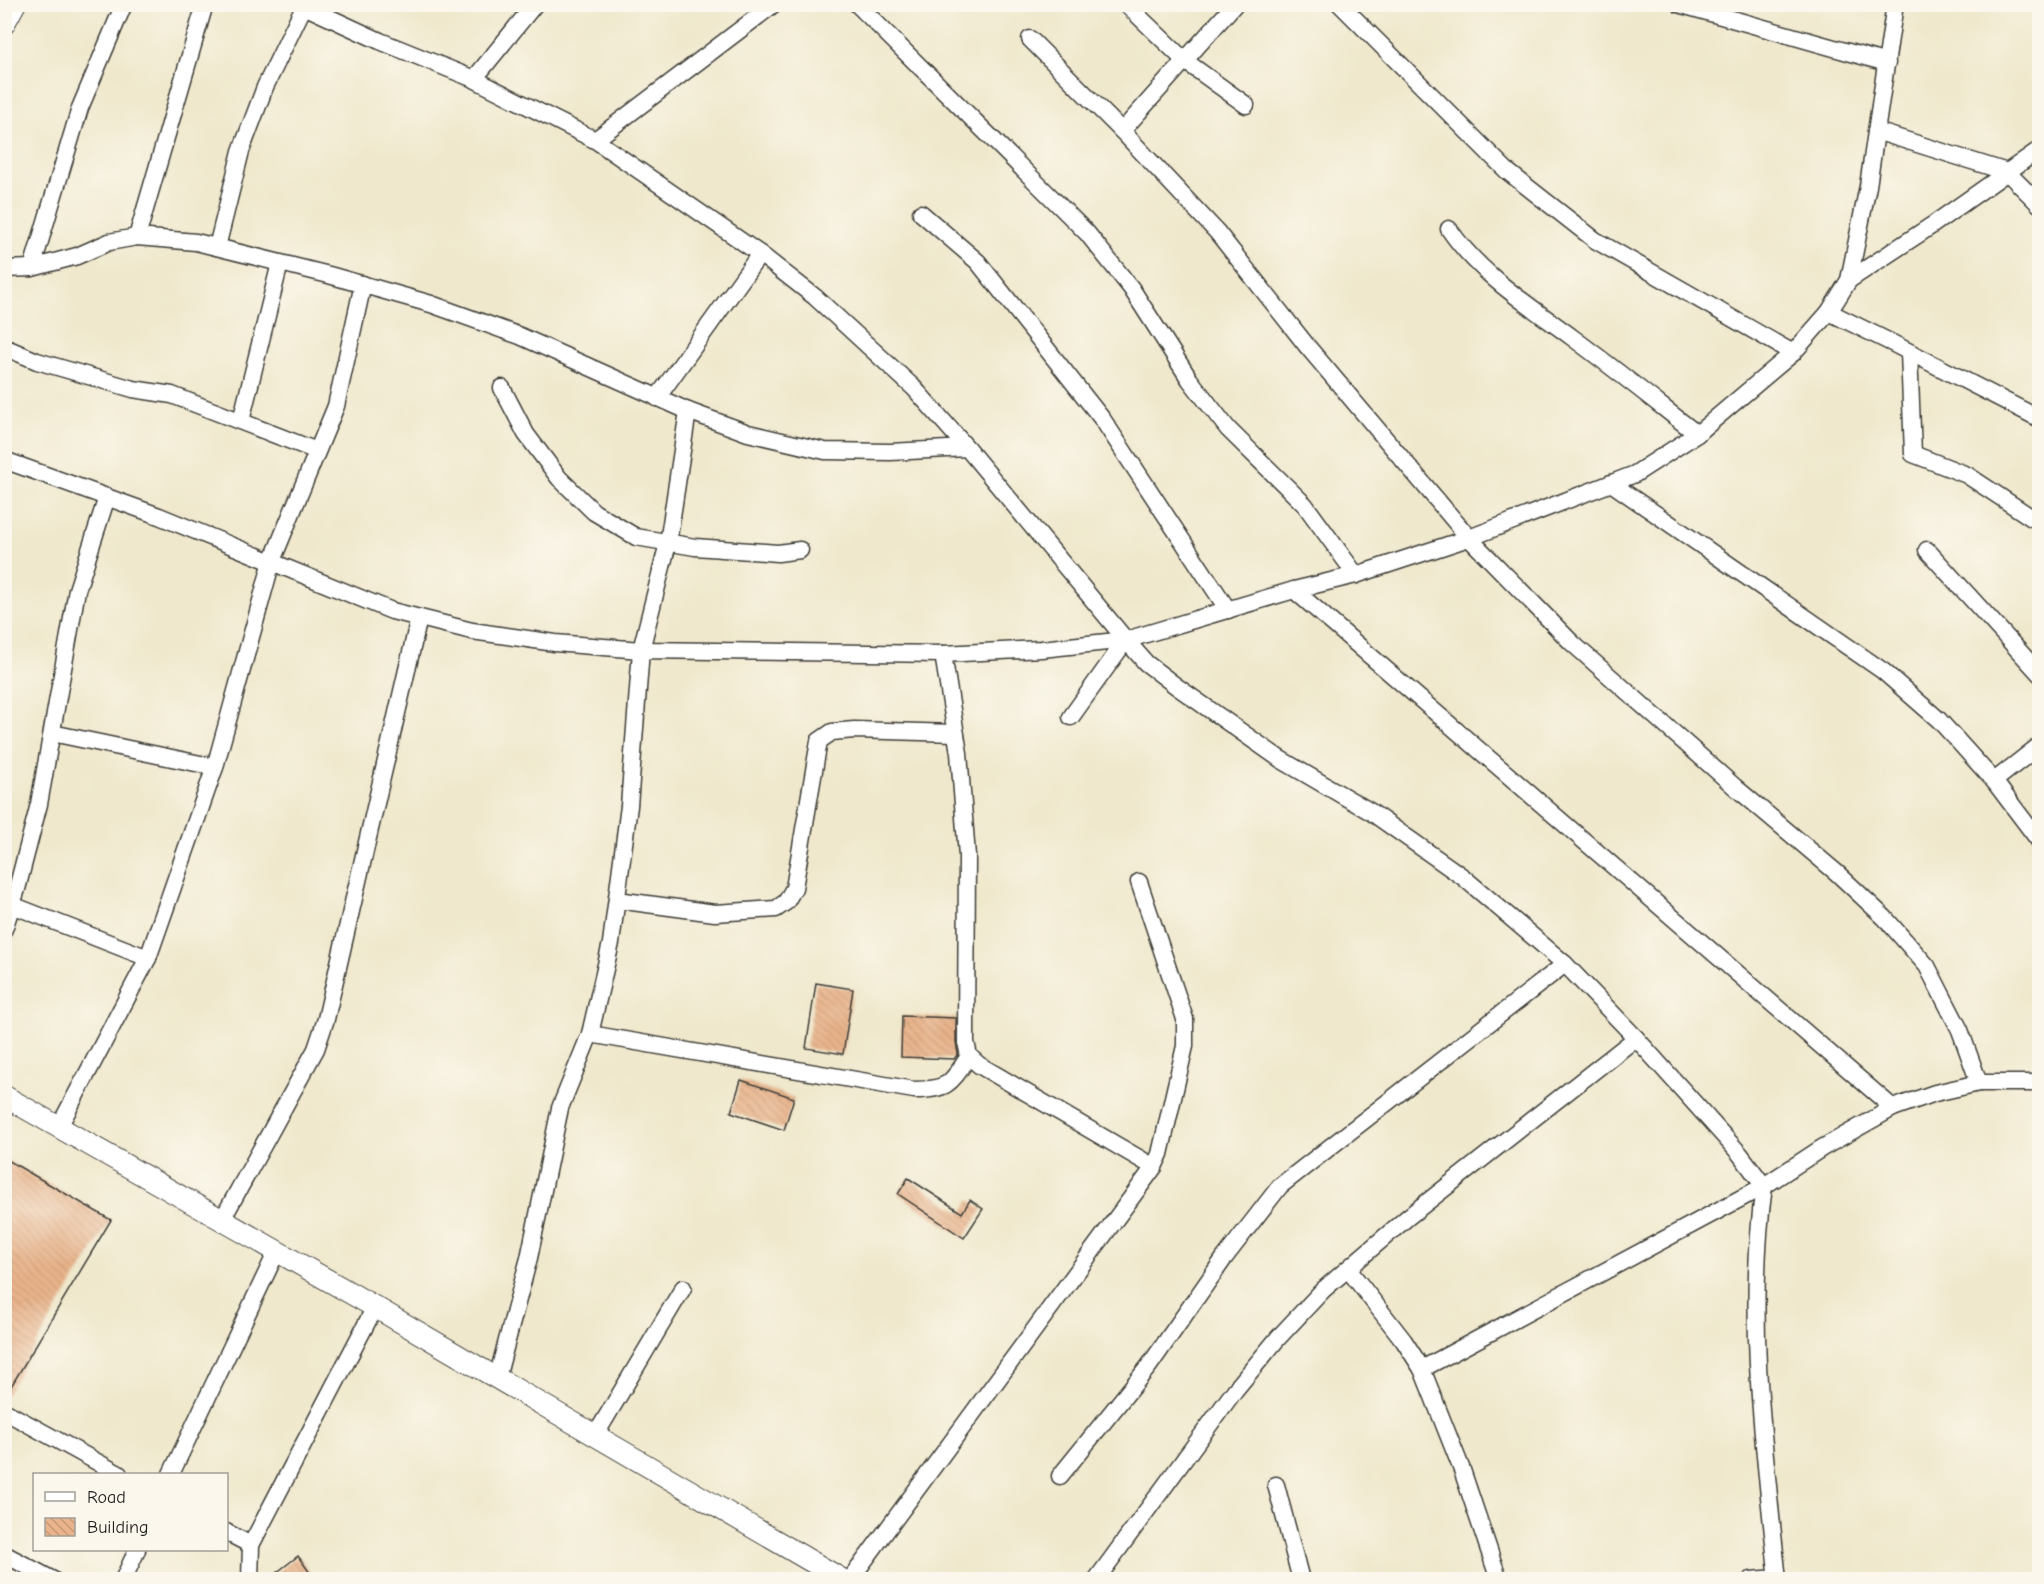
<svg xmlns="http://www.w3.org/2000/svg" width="2044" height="1584" font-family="'Comic Neue',sans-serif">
<defs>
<pattern id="building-back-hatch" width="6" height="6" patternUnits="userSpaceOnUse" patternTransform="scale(1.5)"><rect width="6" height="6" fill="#e9b48b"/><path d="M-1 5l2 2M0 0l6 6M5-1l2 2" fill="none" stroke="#c79a77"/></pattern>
</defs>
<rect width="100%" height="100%" fill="#fbf7ec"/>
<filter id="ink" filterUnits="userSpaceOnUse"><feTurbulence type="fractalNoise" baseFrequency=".0167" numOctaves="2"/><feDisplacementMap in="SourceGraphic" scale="12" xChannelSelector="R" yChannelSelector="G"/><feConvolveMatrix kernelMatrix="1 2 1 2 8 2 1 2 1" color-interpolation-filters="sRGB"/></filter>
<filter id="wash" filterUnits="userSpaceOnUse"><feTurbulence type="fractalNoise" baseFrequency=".008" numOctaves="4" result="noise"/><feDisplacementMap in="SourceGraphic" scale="24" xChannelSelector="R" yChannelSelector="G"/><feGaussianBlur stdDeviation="1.35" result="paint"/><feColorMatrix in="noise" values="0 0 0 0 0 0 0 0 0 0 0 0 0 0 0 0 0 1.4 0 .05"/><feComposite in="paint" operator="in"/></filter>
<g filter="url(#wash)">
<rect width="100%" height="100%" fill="#efe8cc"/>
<g id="blocks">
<g fill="url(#building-back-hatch)">
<path d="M816,983L853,989L843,1054L806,1048Z"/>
<path d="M902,1016L956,1018V1042L958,1054L954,1059L901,1057Z"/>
<path d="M741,1080L794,1098L784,1130L731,1112Z"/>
<path d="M4,1158L111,1220L4,1398Z"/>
<path d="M908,1178L962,1213L970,1200L983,1209L964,1238L898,1194Z"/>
<path d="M298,1556L315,1580H267Z"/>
</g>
</g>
</g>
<g filter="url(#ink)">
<use href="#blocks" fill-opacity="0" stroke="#3c3b36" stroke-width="1.5"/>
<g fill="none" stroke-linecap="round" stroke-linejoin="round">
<g stroke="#3c3b36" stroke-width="19">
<g id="minor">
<path d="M857,4L1087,233L1131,288L1190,380L1228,429L1305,505L1356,575"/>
<path d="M1126,4L1185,61L1246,105"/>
<path d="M1340,4L1507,171L1595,240L1793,353"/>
<path d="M1679,4L1887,63"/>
<path d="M304,6L380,41L474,79L595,140L760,254L815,297L914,388L967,448"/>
<path d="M1030,39L1122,131L1217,232L1307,346L1469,538L1571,642L1735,787L1837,873L1885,918L1927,966L1960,1030L1979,1083H2040"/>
<path d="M474,79L535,4"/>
<path d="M1122,131L1235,4"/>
<path d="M1876,131L2007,172L2040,205"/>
<path d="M595,140L774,4"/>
<path d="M921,213L978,262L1103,420L1228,610"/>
<path d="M1449,229C1480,275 1530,306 1573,338C1615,369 1656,402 1697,434"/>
<path d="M137,237L205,4"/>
<path d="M217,247L241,151L265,87L305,4"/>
<path d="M32,268L80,108L124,4"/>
<path d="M4,269L32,268L77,256L109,242L137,237L196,242L329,275L431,304L520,336L688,411L748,433L825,451L890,452L967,448L1126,640L1041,649L943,654L641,650L629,806L611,943L590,1034L560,1108L529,1258L497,1378"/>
<path d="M1849,280L1931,226L2040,149"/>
<path d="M1829,312L1892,343L2040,419"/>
<path d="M4,347L37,361L133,389L172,395L317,451"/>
<path d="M1909,352L1913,454L1967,475L2032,518"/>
<path d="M502,388L526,434L559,478L594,512L636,537L695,547L778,553L800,550"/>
<path d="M657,398L760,254"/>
<path d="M241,421L280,263"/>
<path d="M4,460L159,516L392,611L472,631L555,643L641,650L668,543L688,411"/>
<path d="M1611,483L1883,671L1939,720L1994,781L2040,842"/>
<path d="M1927,550L2040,674"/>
<path d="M1294,590L1893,1108"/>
<path d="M1126,640L1146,663L1176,686L1280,759L1371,812L1463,877L1565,964L1636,1038"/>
<path d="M943,654L959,753L967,856L966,1042L969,1056L979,1065L1154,1167"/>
<path d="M1071,717L1126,640L1294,590L1356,575L1469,538L1635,474L1697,434L1793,353L1829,312L1849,280L1868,186L1895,4"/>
<path d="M52,733L215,767"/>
<path d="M1994,781L2040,745"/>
<path d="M617,900L715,913L776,909L786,902L794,888L819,741L832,732L854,730L955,733"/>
<path d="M12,905L148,958"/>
<path d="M4,929L17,889L39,804L77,590L107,497"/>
<path d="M590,1034L914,1090C949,1090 951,1083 969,1056"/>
<path d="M59,1127L148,958L215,767L272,561L336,406L363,284"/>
<path d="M222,1220L316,1049L326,1019L419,618"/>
<path d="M1348,1269L1404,1341L1422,1369L1462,1470L1499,1580"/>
<path d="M6,1412L119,1474"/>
<path d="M595,1436L683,1288"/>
<path d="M171,1474L277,1251"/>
<path d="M1060,1476L1149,1366L1225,1257L1280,1186L1565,964"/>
<path d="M1276,1485L1301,1580"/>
<path d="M226,1532L251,1545"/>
<path d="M4,1554L53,1580"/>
<path d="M123,1580L137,1550"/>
<path d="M250,1580L251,1545L375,1307"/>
<path d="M850,1580L1154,1167L1160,1154L1185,1046V1019L1139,882"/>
<path d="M1096,1580L1235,1390L1278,1338L1323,1290L1408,1217L1636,1038L1740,1154L1764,1186L1422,1369"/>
<path d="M1751,1580L1778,1578"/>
<path d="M1778,1580C1764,1449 1746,1317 1764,1186L1822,1148L1893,1108L1935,1093L1979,1083"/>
</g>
</g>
<g stroke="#3c3b36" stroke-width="23">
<g id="tertiary">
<path d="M4,24L15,4"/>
<path d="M4,1096L375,1307L843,1580"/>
</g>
</g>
<use href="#minor" stroke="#fff" stroke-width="16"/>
<use href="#tertiary" stroke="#fff" stroke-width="21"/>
</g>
</g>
<rect width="2044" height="1584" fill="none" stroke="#fbf7ec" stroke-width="24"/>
<rect x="33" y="1473" width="195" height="78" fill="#fbf7ec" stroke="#a29f99" stroke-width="1.5"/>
<rect x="45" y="1492" width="30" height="9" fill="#ffffff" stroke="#a29f99" stroke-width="1.5"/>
<text x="87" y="1503" font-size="18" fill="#1c1c1c">Road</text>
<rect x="45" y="1518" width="30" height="18" fill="url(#building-back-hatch)" stroke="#a29f99" stroke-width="1.5"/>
<text x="87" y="1533" font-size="18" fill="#1c1c1c">Building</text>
</svg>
